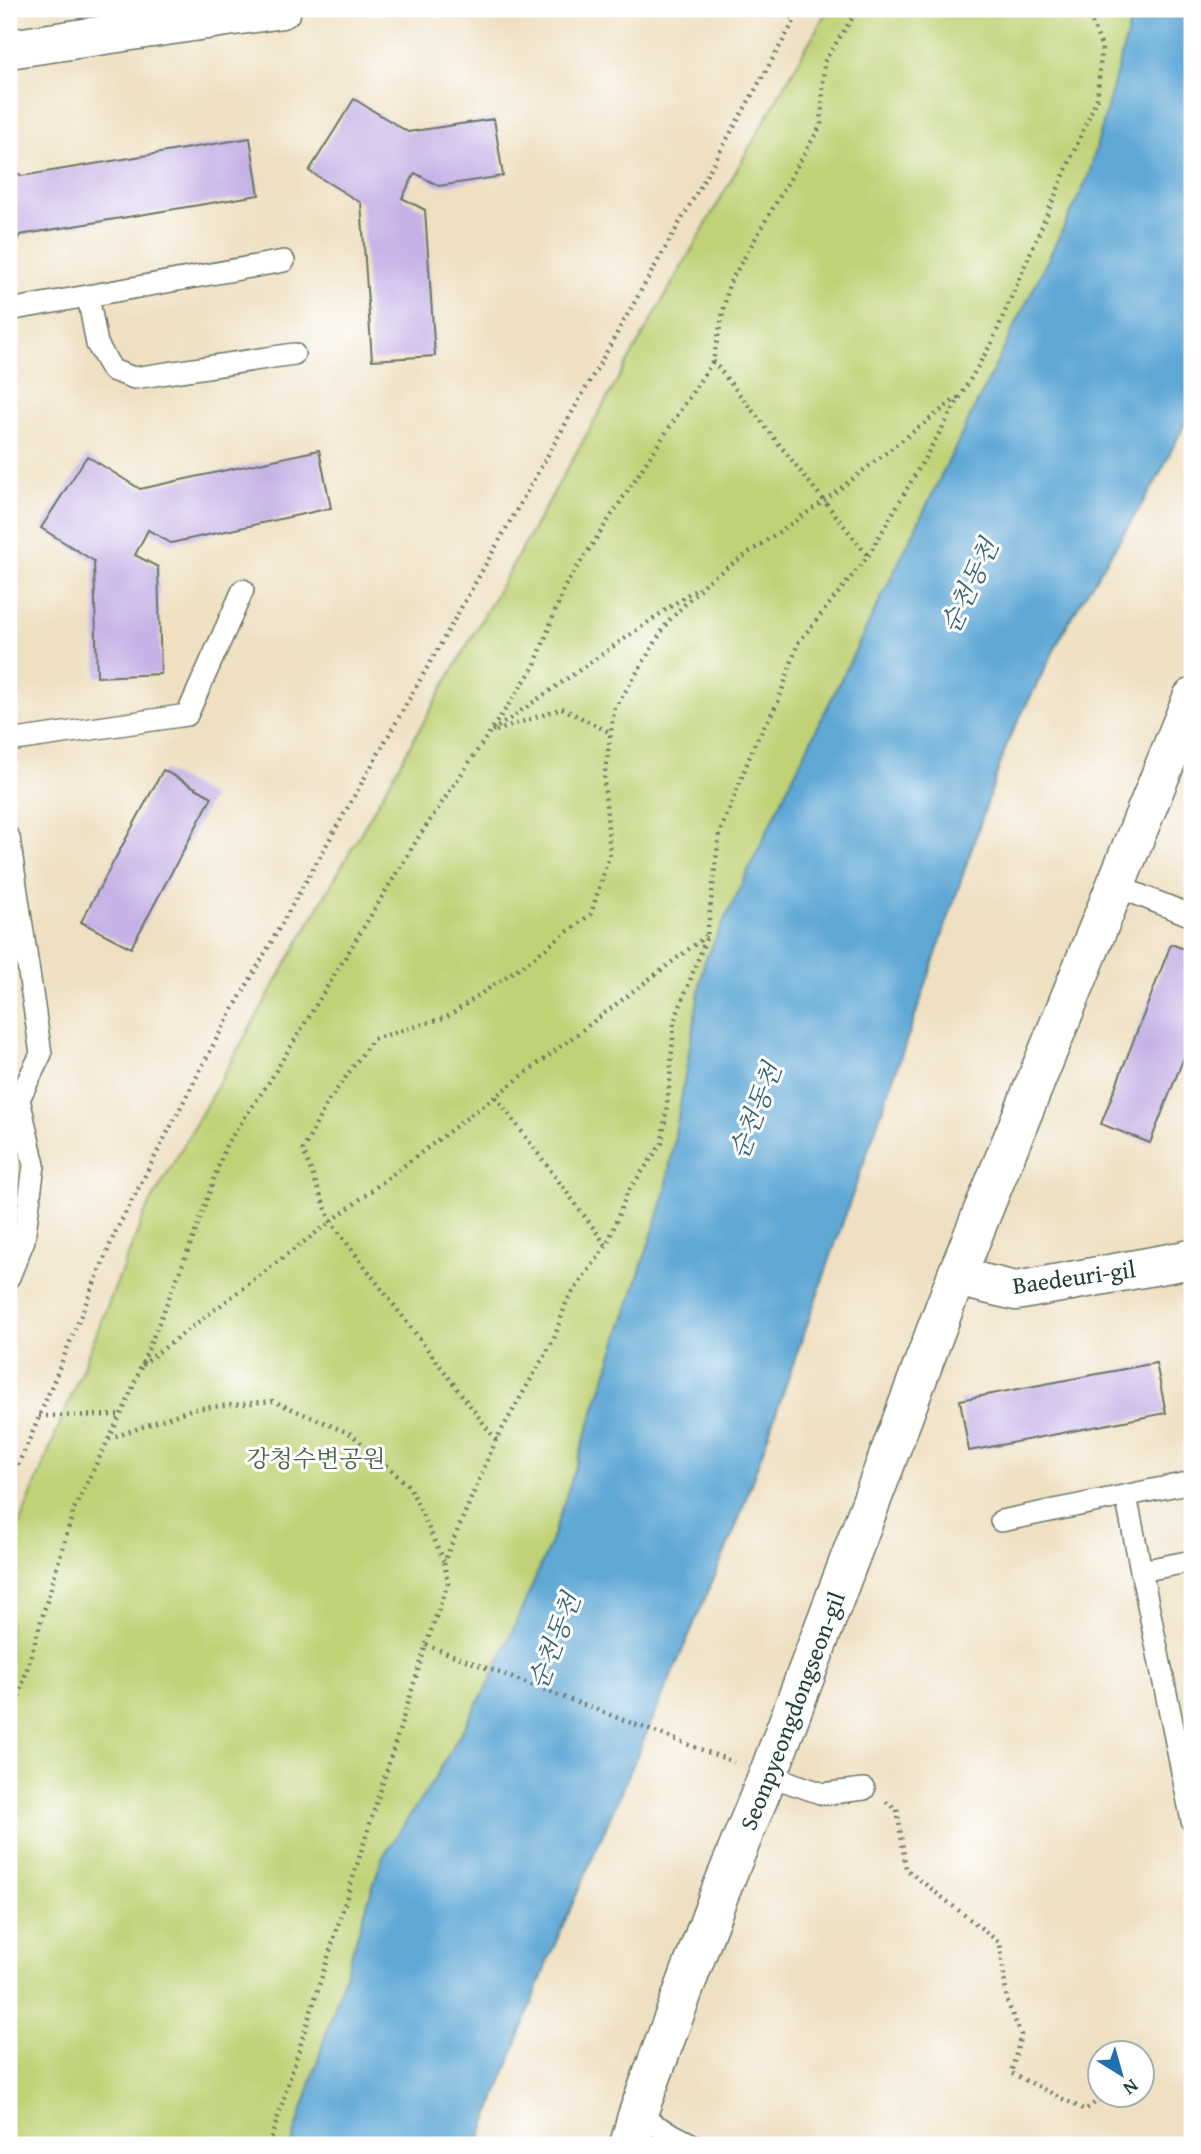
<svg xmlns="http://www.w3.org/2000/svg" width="1201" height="2154" font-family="'Gentium Book Plus','Noto Serif KR',serif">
<rect width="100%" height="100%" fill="#fff"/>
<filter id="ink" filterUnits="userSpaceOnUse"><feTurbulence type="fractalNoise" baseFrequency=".0143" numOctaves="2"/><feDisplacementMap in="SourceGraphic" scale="14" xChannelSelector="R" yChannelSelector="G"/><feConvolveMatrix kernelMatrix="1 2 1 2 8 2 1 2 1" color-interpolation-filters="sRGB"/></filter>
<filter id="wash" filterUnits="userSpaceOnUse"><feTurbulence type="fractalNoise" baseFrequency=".00686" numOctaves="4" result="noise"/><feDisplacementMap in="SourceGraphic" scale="28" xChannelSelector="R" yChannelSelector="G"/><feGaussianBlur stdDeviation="1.57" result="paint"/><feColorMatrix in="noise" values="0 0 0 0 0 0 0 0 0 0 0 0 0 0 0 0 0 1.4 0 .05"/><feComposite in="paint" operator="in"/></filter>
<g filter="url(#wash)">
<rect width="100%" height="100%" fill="#efe0c2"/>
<path fill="#bfd276" stroke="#6f8855" stroke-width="2" d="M828,9H1134L1088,178L790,783L704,963L665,1195L548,1551L491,1680L435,1778L382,1858L291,2145H9V1550L145,1213Z"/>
<path fill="#5ea7d5" stroke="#3e7284" stroke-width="2" d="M1134,9H1192V410L1154,485L1069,621L1008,741L920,1002L736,1527L549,1958L478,2145H291L382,1858L435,1778L491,1680L551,1542L665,1195L704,963L790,783L1088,178Z"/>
<g id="blocks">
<g fill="#c6b2e6">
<path d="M354,99L408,132L494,119L503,176L439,186L415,173L402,198L425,210L435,356L372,360L361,203L309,171Z"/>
<path d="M250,138L259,195L20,235L9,253V167L22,176Z"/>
<path d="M319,450L331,508L171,543L148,530L135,555L158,567L161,674L97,677L94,561L41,528L87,456L140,489Z"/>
<path d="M163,770L212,797L131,948L81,922Z"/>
<path d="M1171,944L1192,952V1037L1150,1143L1101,1124Z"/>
<path d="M1156,1363L1166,1413L969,1451L960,1400Z"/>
</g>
</g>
</g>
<g filter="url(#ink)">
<use href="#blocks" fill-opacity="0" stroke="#687666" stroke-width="2"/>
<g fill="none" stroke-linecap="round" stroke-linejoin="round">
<g stroke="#687666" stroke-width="24">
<g id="lane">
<path d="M88,296L97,344L112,370L134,378L294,354"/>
<path d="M9,310L284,261"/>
<path d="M9,741L187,715L243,590"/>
<path d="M9,838L41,1054L19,1099L34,1165L24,1240L9,1277"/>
<path d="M1114,885L1192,916"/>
<path d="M1126,1496L1192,1821"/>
<path d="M1001,1521L1192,1482"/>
<path d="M1141,1571L1192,1561"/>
<path d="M768,1775L823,1794L864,1789"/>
<path d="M637,2116L693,2145"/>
</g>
</g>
<g stroke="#687666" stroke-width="41">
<g id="street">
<path d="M9,49L282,9"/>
<path d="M956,1277L1016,1291L1192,1259"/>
<path id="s1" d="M629,2145L637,2116L719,1895L768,1775L956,1277L1192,698"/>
</g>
</g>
<g stroke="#687666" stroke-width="4.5" stroke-dasharray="2 5" stroke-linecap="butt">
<path d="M771,9L796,19"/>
<path d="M713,361L868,556"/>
<path d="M492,731L697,588"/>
<path d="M496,731L562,708L611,733"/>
<path d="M496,1097L606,1245"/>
<path d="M142,1365L706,936"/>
<path d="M39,1416L120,1415"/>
<path d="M109,1439L192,1409L273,1401L351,1434L409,1486L444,1561"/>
<path d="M496,1440L331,1222L303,1150L327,1103L373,1039L447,1017L529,961L591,914L610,853L604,779L614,710L667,623L706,582L824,501L958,397"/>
<path d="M9,1484L29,1441L115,1233L218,1036L801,9"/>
<path d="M426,1645L734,1762"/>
<path d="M9,1730L74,1509L126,1404L192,1241L226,1145L269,1082L420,835L534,667L565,586L713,361L729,284L821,125L824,62L858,9"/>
<path d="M886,1802L897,1809L906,1869L1000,1943L1007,2001L1021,2035L1011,2073L1085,2110L1107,2094"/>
<path d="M269,2145L426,1645L448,1583L444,1562L496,1440L554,1339L567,1300L607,1245L627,1193L662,1143L670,1080L674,1022L707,936L719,835L755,743L778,702L798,643L868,556L992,342L1097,98L1102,47L1086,9"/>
</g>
<use href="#lane" stroke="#fff" stroke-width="21"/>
<use href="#street" stroke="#fff" stroke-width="38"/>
</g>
</g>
<g text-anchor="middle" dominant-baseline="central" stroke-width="6" stroke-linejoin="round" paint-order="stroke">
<g font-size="24" fill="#1f3d34" stroke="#fff">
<text transform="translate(1074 1277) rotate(-8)">Baedeuri-gil</text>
<text stroke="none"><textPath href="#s1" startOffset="464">Seonpyeongdongseon-gil</textPath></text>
</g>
<g font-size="24" fill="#476244" stroke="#fff">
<text x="316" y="1458">강청수변공원</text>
</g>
<g font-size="26" font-style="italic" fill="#35626c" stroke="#fff">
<text transform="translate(969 586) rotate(-65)">순천동천</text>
<text transform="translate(755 1111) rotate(-69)">순천동천</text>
<text transform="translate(554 1641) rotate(-69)">순천동천</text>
</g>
</g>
<rect width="1201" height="2154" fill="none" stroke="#fff" stroke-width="35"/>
<g transform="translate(1121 2074) rotate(143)"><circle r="33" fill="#ffffff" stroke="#a5b1ae" stroke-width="2"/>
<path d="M0-5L12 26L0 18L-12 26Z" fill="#1f6fb2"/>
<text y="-10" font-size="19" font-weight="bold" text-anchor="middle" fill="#1f3d34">N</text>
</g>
</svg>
